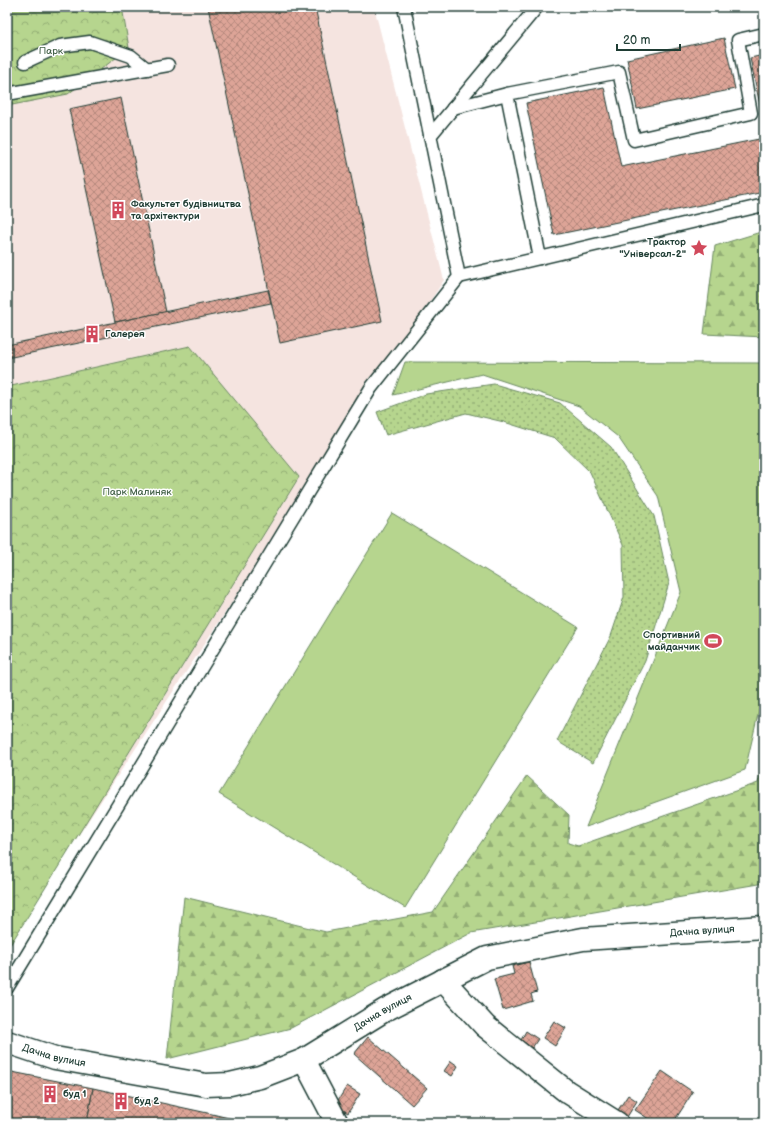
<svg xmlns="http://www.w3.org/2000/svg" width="771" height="1130" font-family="'Balsamiq Sans',sans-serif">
<defs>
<pattern id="grass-dots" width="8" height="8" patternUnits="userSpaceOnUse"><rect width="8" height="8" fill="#b6d58e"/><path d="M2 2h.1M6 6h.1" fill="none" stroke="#93ae75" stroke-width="1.8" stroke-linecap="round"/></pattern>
<pattern id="forest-firs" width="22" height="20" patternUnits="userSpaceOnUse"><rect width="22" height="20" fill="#b6d58e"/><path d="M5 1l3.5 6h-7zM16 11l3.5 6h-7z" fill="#93ae75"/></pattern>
<pattern id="park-crowns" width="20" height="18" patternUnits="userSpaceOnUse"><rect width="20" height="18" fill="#b6d58e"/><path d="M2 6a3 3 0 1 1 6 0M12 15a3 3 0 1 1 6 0" fill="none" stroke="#93ae75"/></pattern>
<pattern id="building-cross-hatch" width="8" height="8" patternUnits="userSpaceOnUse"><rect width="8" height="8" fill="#dda497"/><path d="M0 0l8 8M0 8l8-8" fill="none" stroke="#b3877c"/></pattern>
</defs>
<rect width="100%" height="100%" fill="#fff"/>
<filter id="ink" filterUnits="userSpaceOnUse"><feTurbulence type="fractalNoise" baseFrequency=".025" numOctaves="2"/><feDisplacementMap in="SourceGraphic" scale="8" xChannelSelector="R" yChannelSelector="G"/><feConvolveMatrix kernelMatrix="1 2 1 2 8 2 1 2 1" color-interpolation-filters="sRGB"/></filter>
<g filter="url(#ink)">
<path fill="#f5e4e0" d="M7,7H374L444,280L7,944Z"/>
<path fill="url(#grass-dots)" stroke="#6a8961" d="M494,384L560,403L611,447L654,516L669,583L645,661L593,763L557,741L611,636L624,597L623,545L590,472L555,438L504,422L466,413L386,435L377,412L426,394Z"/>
<g fill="url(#forest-firs)" stroke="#6a8961">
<path d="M764,231V337L704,334L715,246Z"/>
<path d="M764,759V883L471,933L291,1028L167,1059L184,897L326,932L433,912L527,776L569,815L568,843L578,846L758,783Z"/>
</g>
<g fill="url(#park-crowns)" stroke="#6a8961">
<path d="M7,7H122L129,48L68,94L7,106Z"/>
<path d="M190,346L299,477L7,950V387Z"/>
</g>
<g fill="#b6d58e" stroke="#6a8961">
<path d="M405,362L764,363V689L745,770L586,827L681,592L658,496L618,437L579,406L482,374L393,395Z"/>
<path d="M392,513L578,627L405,908L219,794Z"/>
</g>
<g fill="url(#building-cross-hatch)" stroke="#1f3d34">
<path d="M208,7H315L382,321L280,343Z"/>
<path d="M724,38L735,89L637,109L627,59Z"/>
<path d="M764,55V124L750,58Z"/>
<path d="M604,87L621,167L764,138V192L554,235L526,103Z"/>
<path d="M121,98L166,312L115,322L69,109Z"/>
<path d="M268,290L271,303L7,358V345Z"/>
<path d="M529,962L537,992L531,994L533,1001L503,1010L494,979L514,974L512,966Z"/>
<path d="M554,1021L566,1028L555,1046L543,1038Z"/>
<path d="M526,1031L538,1039L532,1048L521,1040Z"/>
<path d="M368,1037L427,1088L412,1105L354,1054Z"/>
<path d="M451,1061L458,1066L452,1076L444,1071Z"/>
<path d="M662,1071L693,1092L673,1123H655L635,1110Z"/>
<path d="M12,1072L93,1088L87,1123H7V1101Z"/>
<path d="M347,1086L360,1094L348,1113L335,1105Z"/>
<path d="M93,1088L212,1114L250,1123H87Z"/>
<path d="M628,1095L637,1101L627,1117L618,1110Z"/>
</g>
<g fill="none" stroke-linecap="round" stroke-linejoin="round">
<g stroke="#1f3d34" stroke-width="15">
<g id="lane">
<path d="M25,62L60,46L90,42L131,56L147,69"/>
<path d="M7,94L168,65"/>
<path d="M453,108L507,94"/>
<path d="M430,136L537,7"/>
<path d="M540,258L507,94L619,72L634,140L751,113L738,40L764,34"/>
<path d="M459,277L764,205"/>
<path d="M7,988L371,388L459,277L404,7"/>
</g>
</g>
<g stroke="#1f3d34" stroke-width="25">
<g id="street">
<path d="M443,980L485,1026L566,1091L617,1123"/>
<path id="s1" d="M7,1042L55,1058L206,1085L230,1084L260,1077L304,1060L385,1010L487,958L583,939L764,927"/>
<path d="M304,1060L337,1123"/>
</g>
</g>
<use href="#lane" stroke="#fff" stroke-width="12"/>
<use href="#street" stroke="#fff" stroke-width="22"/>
</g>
</g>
<defs>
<g id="building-bare" transform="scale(1.38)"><path d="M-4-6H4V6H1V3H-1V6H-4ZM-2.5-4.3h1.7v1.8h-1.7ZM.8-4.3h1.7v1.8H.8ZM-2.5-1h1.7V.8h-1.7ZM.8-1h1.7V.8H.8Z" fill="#d1495b" stroke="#fff" stroke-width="2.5" paint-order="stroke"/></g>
<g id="sight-bare" transform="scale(1.38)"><path d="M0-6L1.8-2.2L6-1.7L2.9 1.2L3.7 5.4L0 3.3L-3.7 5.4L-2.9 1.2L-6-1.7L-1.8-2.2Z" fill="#d1495b" stroke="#fff" stroke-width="2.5" paint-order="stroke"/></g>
<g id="stadium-bare" transform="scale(1.38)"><path d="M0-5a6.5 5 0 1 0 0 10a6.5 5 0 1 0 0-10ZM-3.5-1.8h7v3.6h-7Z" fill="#d1495b" stroke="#fff" stroke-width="2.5" paint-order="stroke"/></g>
</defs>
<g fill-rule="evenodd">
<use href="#building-bare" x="118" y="210"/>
<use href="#sight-bare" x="699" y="248"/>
<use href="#building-bare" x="92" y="334"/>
<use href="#stadium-bare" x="713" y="641"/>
<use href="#building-bare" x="50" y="1094"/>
<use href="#building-bare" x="121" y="1101"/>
</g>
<g text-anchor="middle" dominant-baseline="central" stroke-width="3" stroke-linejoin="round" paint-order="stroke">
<g font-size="10" fill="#45634a" stroke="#fff">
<text x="51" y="51">Парк</text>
<text x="137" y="492">Парк Малиняк</text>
</g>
<g font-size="10" font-weight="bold" fill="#1f3d34" stroke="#fff" text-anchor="start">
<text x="131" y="204">Факультет будівництва<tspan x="131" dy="12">та архітектури</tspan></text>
<text x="686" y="242" text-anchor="end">Трактор<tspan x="686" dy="12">"Універсал-2"</tspan></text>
<text x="105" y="334">Галерея</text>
<text x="700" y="635" text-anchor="end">Спортивний<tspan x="700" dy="12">майданчик</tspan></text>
<text x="63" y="1094">буд 1</text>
<text x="134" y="1101">буд 2</text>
</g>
<g font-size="10" fill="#1f3d34" stroke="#fff">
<text stroke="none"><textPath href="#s1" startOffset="733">Дачна вулиця</textPath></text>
<text stroke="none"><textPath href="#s1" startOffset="398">Дачна вулиця</textPath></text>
<text stroke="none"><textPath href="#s1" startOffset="49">Дачна вулиця</textPath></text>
</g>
</g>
<rect width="771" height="1130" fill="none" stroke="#fff" stroke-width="24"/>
<rect x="12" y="12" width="747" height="1106" fill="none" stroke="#1f3d34" stroke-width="1.5" filter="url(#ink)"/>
<path d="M617 44v6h63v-6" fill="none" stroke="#1f3d34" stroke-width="2"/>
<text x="623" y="44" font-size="12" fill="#1f3d34" stroke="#ffffff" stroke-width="3" paint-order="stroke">20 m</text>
</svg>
